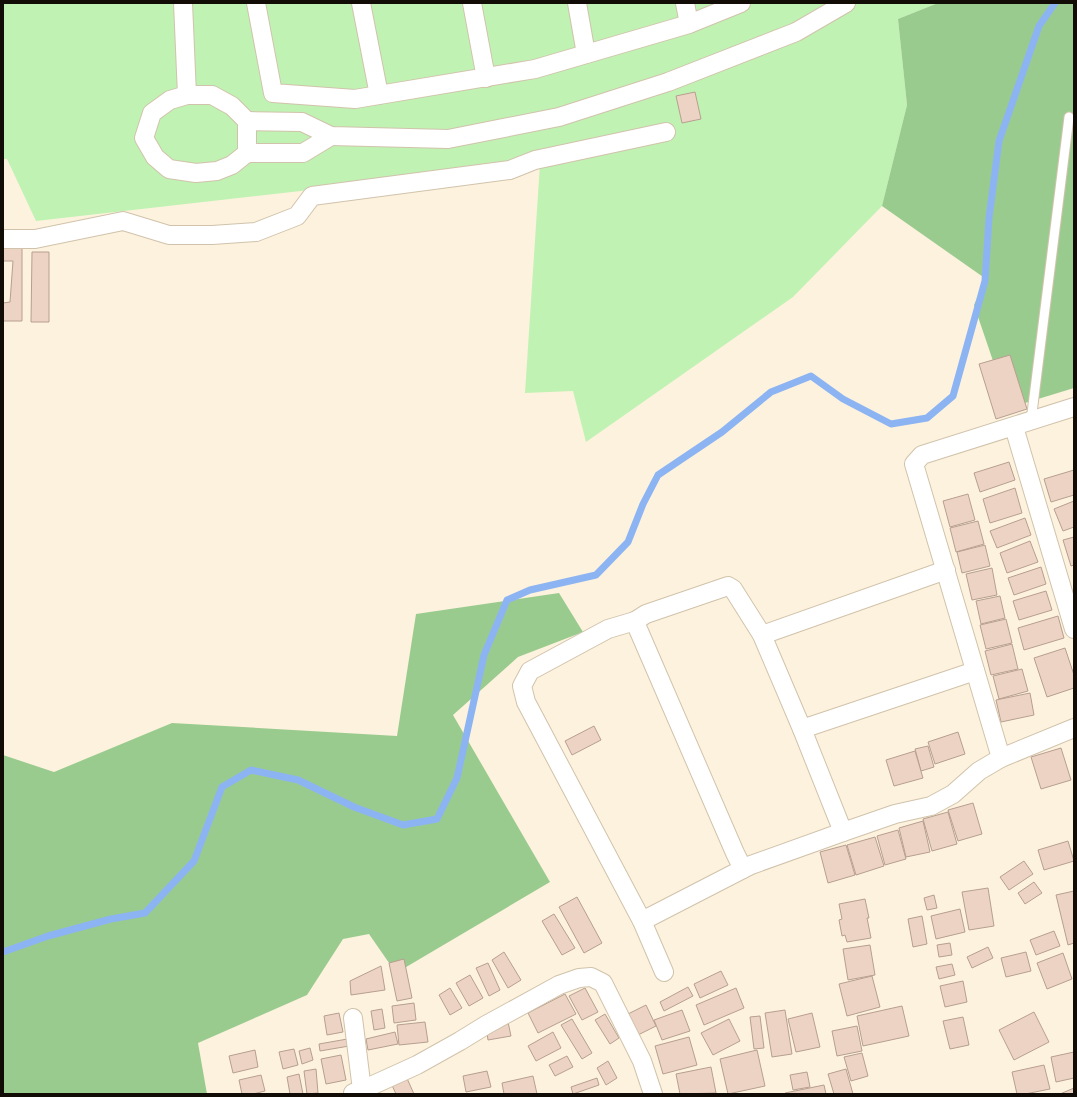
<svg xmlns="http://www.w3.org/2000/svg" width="1077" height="1097" font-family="Montserrat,sans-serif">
<rect width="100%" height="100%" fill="#fdf2de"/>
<path fill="#c0f2b4" d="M3,3H938L898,19L907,105L882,206L793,297L586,442L573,391L525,393L540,164L36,221L7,159H3Z"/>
<g fill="#9acb8e">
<path d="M938,3H1074V388L1009,408L974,305L986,279L882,206L907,105L898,19Z"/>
<path d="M559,593L583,632L518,657L453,715L550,882L396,973L369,934L343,939L307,995L198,1043L207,1094H3V755L54,772L172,723L397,736L416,614Z"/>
</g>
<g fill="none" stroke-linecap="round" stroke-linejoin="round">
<path stroke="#8db4f2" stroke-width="7" d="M3,952L48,936L111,919L145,913L194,861L222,787L251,770L298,780L354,807L403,825L437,819L457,778L484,655L507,600L530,590L596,575L628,542L643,504L658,475L722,432L771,392L811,376L843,399L891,424L927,418L953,396L985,281L989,218L999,141L1039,26L1055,3"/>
</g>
<g fill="#edd3c3" stroke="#b79f8f">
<path d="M695,92L701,119L682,123L676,96Z"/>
<path d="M3,245H22V321H3V303L10,302L13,261H3Z"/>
<path d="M32,252H49V322H31Z"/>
<path d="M1010,355L1027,409L996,419L979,364Z"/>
<path d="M1009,462L1015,480L980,492L974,473Z"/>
<path d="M1074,470V495L1051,502L1044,479Z"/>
<path d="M1015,488L1022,513L990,523L983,499Z"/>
<path d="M968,494L975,520L950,527L943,501Z"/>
<path d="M1074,501V527L1063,531L1054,509Z"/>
<path d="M1025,518L1031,535L997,548L990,531Z"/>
<path d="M978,521L984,544L956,552L950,528Z"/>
<path d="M1074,537V565L1071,566L1063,540Z"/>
<path d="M1030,541L1038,562L1007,573L1000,553Z"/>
<path d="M985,545L990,566L962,573L957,552Z"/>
<path d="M1041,567L1046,584L1014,595L1008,578Z"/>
<path d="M992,568L997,595L972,600L966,574Z"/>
<path d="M1046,591L1052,610L1019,620L1013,601Z"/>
<path d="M1000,596L1005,618L981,624L976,601Z"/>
<path d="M1058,616L1064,638L1024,650L1018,628Z"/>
<path d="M1006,619L1012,643L986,649L980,625Z"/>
<path d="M1012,644L1018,669L991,675L985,651Z"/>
<path d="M1065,648L1074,675V688L1047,697L1034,658Z"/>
<path d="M1022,669L1028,691L999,699L993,676Z"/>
<path d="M1030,693L1034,715L1001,722L996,700Z"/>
<path d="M594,726L601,740L572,755L565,741Z"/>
<path d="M958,732L965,754L935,764L928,742Z"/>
<path d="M928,746L934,767L921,771L915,749Z"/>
<path d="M1061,748L1071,780L1041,789L1031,757Z"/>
<path d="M915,751L923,778L894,786L886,760Z"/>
<path d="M973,803L982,834L958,841L948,810Z"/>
<path d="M948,812L957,844L932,851L923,819Z"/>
<path d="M923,821L930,852L906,857L899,828Z"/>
<path d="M898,830L906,859L885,865L877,836Z"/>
<path d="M875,837L884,866L856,875L847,845Z"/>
<path d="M1068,841L1074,861L1044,870L1038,850Z"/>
<path d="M846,845L855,875L828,883L820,852Z"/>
<path d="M1024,861L1033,874L1009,890L1000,877Z"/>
<path d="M1034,882L1042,893L1025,904L1018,893Z"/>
<path d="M988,888L994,926L969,930L962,892Z"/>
<path d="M1074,891V943L1068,945L1056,895Z"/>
<path d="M934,895L937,908L927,910L924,898Z"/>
<path d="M577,897L602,943L584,953L559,907Z"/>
<path d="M865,899L869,918H867L871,938L847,942L845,935L842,936L839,920L842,919L839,904Z"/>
<path d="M960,909L965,932L936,939L931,916Z"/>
<path d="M554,914L575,948L562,955L542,921Z"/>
<path d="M922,916L927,944L913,947L908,919Z"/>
<path d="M1054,931L1060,946L1036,955L1030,940Z"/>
<path d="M950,943L952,955L939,957L937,945Z"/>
<path d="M870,945L875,975L848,980L843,949Z"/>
<path d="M988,947L993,958L972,968L967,957Z"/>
<path d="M504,952L521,980L508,988L492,960Z"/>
<path d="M1026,952L1031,971L1006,977L1001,958Z"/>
<path d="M1063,953L1072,979L1047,989L1037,963Z"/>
<path d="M404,959L412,998L397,1001L389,963Z"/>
<path d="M488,963L500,990L489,996L476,968Z"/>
<path d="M952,964L955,975L939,979L936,967Z"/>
<path d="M381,966L385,990L351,995L350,981Z"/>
<path d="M721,971L728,985L700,998L694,984Z"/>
<path d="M470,975L483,998L469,1006L456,983Z"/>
<path d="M872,976L880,1007L847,1016L839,984Z"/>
<path d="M963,981L967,1002L945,1007L940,986Z"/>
<path d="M688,987L693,996L664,1011L660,1002Z"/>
<path d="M450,988L462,1008L450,1015L439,995Z"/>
<path d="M585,988L598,1012L582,1020L569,996Z"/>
<path d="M736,988L744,1008L704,1025L696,1005Z"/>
<path d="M565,994L576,1014L538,1033L528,1013Z"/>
<path d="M414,1003L416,1020L394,1023L392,1006Z"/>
<path d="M646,1005L656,1026L634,1037L624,1016Z"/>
<path d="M902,1006L909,1036L863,1046L857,1016Z"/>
<path d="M382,1009L385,1028L374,1030L371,1011Z"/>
<path d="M682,1010L690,1031L662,1040L654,1020Z"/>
<path d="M785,1010L792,1054L772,1057L765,1013Z"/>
<path d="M1034,1012L1049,1042L1014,1060L999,1030Z"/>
<path d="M339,1013L343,1032L327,1035L324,1016Z"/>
<path d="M812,1013L820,1047L796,1052L788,1019Z"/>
<path d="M605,1014L619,1038L610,1044L595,1020Z"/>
<path d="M760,1016L764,1048L754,1049L750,1017Z"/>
<path d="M963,1017L969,1045L950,1049L943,1021Z"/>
<path d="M572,1019L592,1053L582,1059L561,1025Z"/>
<path d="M729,1019L740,1041L713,1055L701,1033Z"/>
<path d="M425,1022L428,1042L399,1045L397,1025Z"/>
<path d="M508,1022L511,1036L488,1040L486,1026Z"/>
<path d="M857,1026L862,1051L837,1056L832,1031Z"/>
<path d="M395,1032L398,1044L368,1050L366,1039Z"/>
<path d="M553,1032L561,1048L536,1061L528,1046Z"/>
<path d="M689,1037L697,1065L663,1074L655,1046Z"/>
<path d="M353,1038L355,1045L320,1051L319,1044Z"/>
<path d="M310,1048L313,1060L302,1064L299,1051Z"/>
<path d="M294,1049L298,1065L283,1069L279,1052Z"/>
<path d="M255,1050L258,1067L233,1073L229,1056Z"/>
<path d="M757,1050L765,1086L728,1094L720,1059Z"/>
<path d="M1074,1052V1078L1056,1082L1051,1057Z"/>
<path d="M862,1053L868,1076L851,1081L844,1057Z"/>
<path d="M341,1055L346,1080L326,1084L321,1059Z"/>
<path d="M567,1056L573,1067L555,1076L549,1065Z"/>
<path d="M608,1061L617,1078L606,1085L597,1068Z"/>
<path d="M1044,1065L1050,1089L1025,1094H1017L1012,1072Z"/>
<path d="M711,1067L716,1093L680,1094L676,1074Z"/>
<path d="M316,1069L318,1093L307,1094L304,1071Z"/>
<path d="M846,1069L853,1094H834L828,1074Z"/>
<path d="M487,1071L491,1087L466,1092L463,1076Z"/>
<path d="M807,1072L810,1087L793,1090L790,1075Z"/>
<path d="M299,1074L303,1094H290L287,1077Z"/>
<path d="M405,1074L414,1094H396L390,1081Z"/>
<path d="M261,1075L265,1091L253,1094H242L239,1080Z"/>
<path d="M533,1076L537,1094H504L502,1083Z"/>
<path d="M597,1078L599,1085L573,1094L571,1087Z"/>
<path d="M824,1085L826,1094H785V1093Z"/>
<path d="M1074,1088V1094H1060Z"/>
</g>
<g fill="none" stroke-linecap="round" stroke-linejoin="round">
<g stroke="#d1c3ab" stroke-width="11">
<path id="lane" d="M1031,421L1069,117"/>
</g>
<g stroke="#d1c3ab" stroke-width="20">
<g id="street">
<path d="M183,3L187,95"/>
<path d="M256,3L273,93L355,99L535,69L689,24L741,3"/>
<path d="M361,3L379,95"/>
<path d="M472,3L486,78"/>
<path d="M577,3L586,54"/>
<path d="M685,3L689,24"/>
<path d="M247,121L302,122L331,136L448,139L559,117L668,82L796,32L846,3"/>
<path d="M247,153V121L232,106L212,95H187L170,100L152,113L144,138L155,157L169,169L196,173L217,171L232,165L247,153H303L331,136"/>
<path d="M3,239H35L123,221L169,235H212L256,232L297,216L312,196L510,170L535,160L666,132"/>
<path d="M1074,407L922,455L914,464L1001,758L1074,728"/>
<path d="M1014,427L1074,629"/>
<path d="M728,586L733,589L762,635L802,729L843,832L751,865L743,869L735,853L638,629L635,621L646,614Z"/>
<path d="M635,621L608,629L530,671L522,686L526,702L642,921L664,972"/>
<path d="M762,635L946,570"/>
<path d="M802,729L975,671"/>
<path d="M843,832L895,814L931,806L953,794L979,771L1001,758"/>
<path d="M642,921L743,869"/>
<path d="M353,1018L362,1090L353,1093"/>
<path d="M362,1090L417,1065L460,1041L486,1025L559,985L579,978L591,977L603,983L642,1061L653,1094"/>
</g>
</g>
<use href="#lane" stroke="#fff" stroke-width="9"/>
<use href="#street" stroke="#fff" stroke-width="18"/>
</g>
<rect width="1077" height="1097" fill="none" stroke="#110c05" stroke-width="8"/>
</svg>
